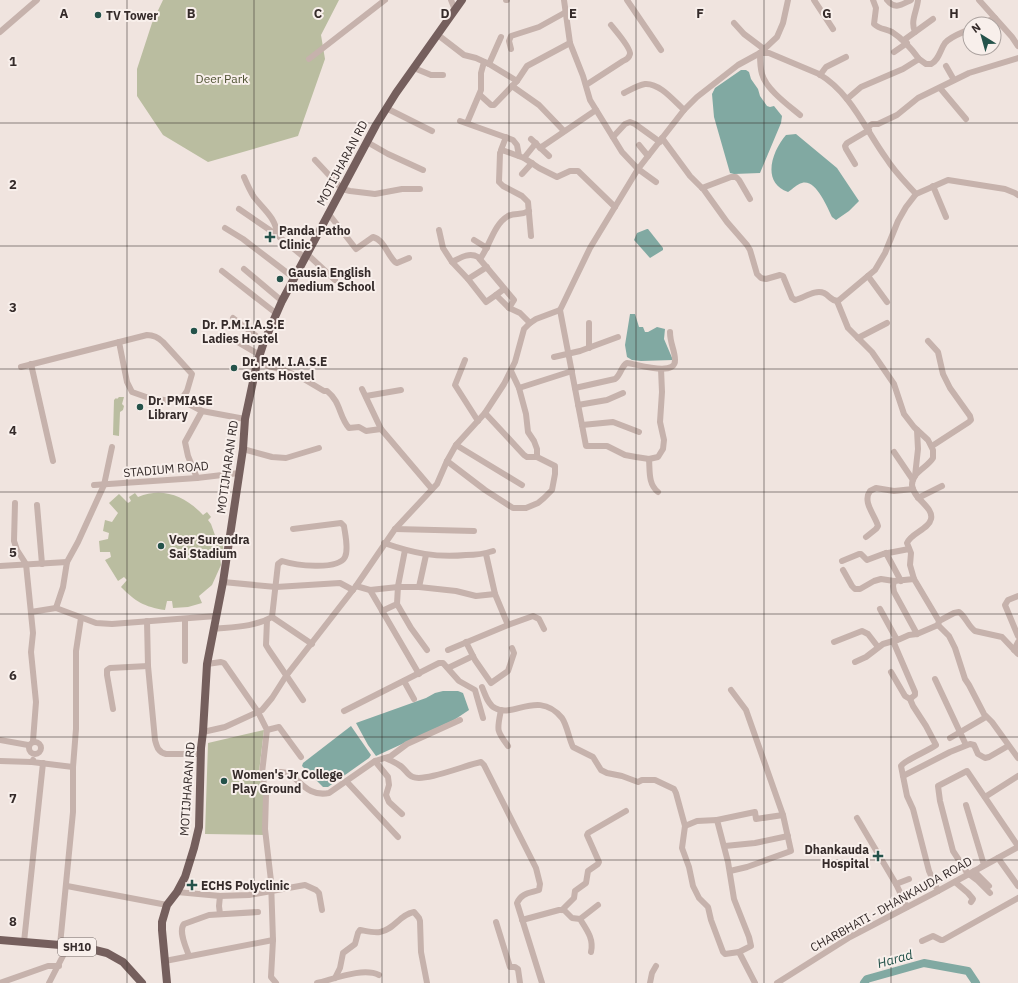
<svg xmlns="http://www.w3.org/2000/svg" width="1018" height="983" font-family="'IBM Plex Sans',sans-serif">
<rect width="100%" height="100%" fill="#f0e4df"/>
<g fill="#babda0">
<path d="M163,0H339L321,35L325,59L298,136L208,162L163,135L137,96V69L152,23Z"/>
<path d="M119,397H124L122,404L124,406L123,410L120,412L119,436L113,435L114,400L116,398L117,399Z"/>
<path d="M135,493L138,497C163,487 185,496 203,515L207,512L211,517L208,520L211,524L216,538L221,537L225,556L220,557L221,565L212,585L199,596L202,603L188,607L173,608L172,601H167L165,610C144,607 135,601 121,587L127,580L124,577L118,581L105,560L111,557L110,552H100L99,541L108,539L109,533L103,531L105,520L112,522L118,513L109,503L119,494L128,503L131,501L129,497Z"/>
<path d="M264,730L259,772L263,796L264,835L205,834L208,743Z"/>
</g>
<g fill="#81a9a2">
<path d="M741,70H746L749,72L751,79L758,89L760,96L767,106L770,107L774,106L782,116L781,123L760,173L734,174L730,173L714,117L712,94L715,88Z"/>
<path d="M796,134L837,168L859,201L849,211L836,220L832,217C827,207 816,179 802,183C797,184 793,189 788,192C761,183 772,151 786,135Z"/>
<path d="M647,229H648L663,248V250L650,258L634,240L637,233Z"/>
<path d="M630,314H635L639,327H643L645,332H648L657,327L665,329L664,339L673,360L641,361L632,360L627,357L625,345Z"/>
<path d="M443,691H458L463,693L469,710L454,720L376,756L368,745L356,723L426,698L435,693Z"/>
<path d="M351,726L371,755L369,758L328,787H323L302,766L303,763Z"/>
</g>
<g fill="none" stroke-linecap="round" stroke-linejoin="round">
<path stroke="#81a9a2" stroke-width="8" d="M864,983L867,979L924,963L968,971L976,983"/>
<g stroke="#c6b2ac" stroke-width="6">
<path d="M451,0L455,10"/>
<path d="M506,0H507"/>
<path d="M564,0L570,43L583,76L590,100L622,152L638,169L656,182"/>
<path d="M627,0L661,50"/>
<path d="M814,0L833,29"/>
<path d="M887,0C895,10 901,5 911,0"/>
<path d="M979,0L1012,37L1018,46"/>
<path d="M734,23L744,34L764,49"/>
<path d="M981,24L995,18"/>
<path d="M0,32L37,0"/>
<path d="M915,32C910,21 917,11 918,0"/>
<path d="M438,35L464,55L476,58L489,64L501,37"/>
<path d="M904,40L933,19"/>
<path d="M511,49L509,41L511,36L539,27L566,12"/>
<path d="M894,52L907,43"/>
<path d="M760,53H769L819,74C851,93 865,129 886,158C894,171 905,182 916,194"/>
<path d="M760,53C760,60 760,67 762,74C766,89 788,105 800,115"/>
<path d="M309,59L385,0"/>
<path d="M919,59L926,64H931C939,60 940,50 945,43C951,36 962,33 970,29"/>
<path d="M489,64L517,81"/>
<path d="M946,66L954,80"/>
<path d="M414,68L431,75H443"/>
<path d="M820,75L826,67L846,57"/>
<path d="M586,85L623,61C626,60 629,58 630,54C631,48 615,30 611,25"/>
<path d="M512,86L539,105L564,131"/>
<path d="M940,88L966,119"/>
<path d="M624,93C630,90 638,85 645,84C660,83 674,101 684,110"/>
<path d="M480,95L491,105H494L517,81L527,66L570,43"/>
<path d="M847,99L861,87L903,69L919,59C911,48 903,39 892,32C886,29 879,29 874,24L876,8L873,0"/>
<path d="M386,108L432,131"/>
<path d="M460,121L513,140L517,145L519,156"/>
<path d="M467,123L481,90V73L484,62"/>
<path d="M867,128L872,124H878L897,115L918,98L969,73L1018,58"/>
<path d="M613,137L625,124L630,122L635,124L660,142"/>
<path d="M662,138L690,176L704,190L727,222L747,245L750,250L757,274L761,278L766,279L780,275L783,276L792,298L795,300C804,298 815,289 824,293C830,296 831,301 838,301L875,270L885,253L898,221L906,207L916,194L948,180L1005,189L1015,193L1018,195"/>
<path d="M531,139L549,156"/>
<path d="M367,142L388,154L423,170"/>
<path d="M639,145L648,156"/>
<path d="M540,148L596,110"/>
<path d="M501,150L506,137"/>
<path d="M524,158L536,143"/>
<path d="M315,160L342,189L350,191L375,194L402,189H420"/>
<path d="M855,164L846,149L845,146L847,143L869,130"/>
<path d="M522,174L532,163"/>
<path d="M244,177C247,184 250,191 254,197C266,212 274,216 278,235"/>
<path d="M933,186L946,217"/>
<path d="M702,188L731,177H736L739,180L750,199"/>
<path d="M239,209L277,235L305,258"/>
<path d="M328,213L356,249L373,237C384,240 387,254 395,262L397,263L409,258"/>
<path d="M225,228L243,239L294,278"/>
<path d="M439,230L443,248L452,262C460,258 469,252 478,257L514,300L509,308L520,313L530,323"/>
<path d="M531,236L528,202L522,196L503,186L499,182L500,153L502,150L524,158L539,168L557,177L570,171H578L615,207"/>
<path d="M474,240L487,248"/>
<path d="M307,254L335,280"/>
<path d="M480,259C490,246 493,225 508,216C516,212 520,216 529,211"/>
<path d="M452,262L468,279"/>
<path d="M487,267L468,279L486,302L496,295"/>
<path d="M244,269L282,301"/>
<path d="M222,271L277,314"/>
<path d="M868,276L887,302"/>
<path d="M504,289L496,295L509,308"/>
<path d="M837,301L848,328L872,352L894,384L904,414L914,427L928,440L933,450V458C927,468 912,472 912,485C913,499 934,507 931,519C929,529 911,533 907,543L911,553L910,565L914,579L939,621L938,625"/>
<path d="M233,318L264,342"/>
<path d="M229,337L260,355"/>
<path d="M858,338L887,323"/>
<path d="M928,341L938,352L943,374L950,388L970,416L971,420L969,422L932,446"/>
<path d="M119,342L127,382L132,392L149,398L164,400H181L202,411L245,419"/>
<path d="M589,348V323"/>
<path d="M554,357L580,351L618,337"/>
<path d="M465,360L455,385L478,421"/>
<path d="M257,363L284,370L302,378L324,391H327C341,402 339,417 349,428L359,427L366,431L381,429"/>
<path d="M31,364L53,461"/>
<path d="M21,367L147,335C154,335 158,337 163,342L192,374L187,391L181,400"/>
<path d="M661,369L662,392L660,422L664,440L663,449L658,457L649,459L636,457L625,455L607,446H586L560,310L562,306L590,248L638,169L684,110L697,97L738,65L760,53L777,37L783,23L788,0"/>
<path d="M519,388L572,371"/>
<path d="M575,388L615,379C621,375 621,366 627,363C637,364 676,377 675,360C675,350 670,344 670,332"/>
<path d="M362,389L381,429L432,489"/>
<path d="M366,396L401,390"/>
<path d="M578,405L607,400L623,393"/>
<path d="M485,413L524,455L527,457H537V449L534,441L528,432L526,414L519,388L511,371"/>
<path d="M582,425L613,422L639,432"/>
<path d="M456,445L522,485"/>
<path d="M243,449L272,457L286,458L319,448"/>
<path d="M894,452L913,480"/>
<path d="M649,459C650,471 648,484 658,492"/>
<path d="M447,461L485,490L513,508H526L538,503L544,498L552,490L555,474V466L537,457"/>
<path d="M915,476L918,449L917,430"/>
<path d="M197,478L188,456L185,442L202,411"/>
<path d="M94,485L197,478L239,473"/>
<path d="M918,498L942,486"/>
<path d="M15,503L14,541L17,550L26,564L33,633L31,652L36,702L33,741"/>
<path d="M37,505L42,564"/>
<path d="M395,529L474,531"/>
<path d="M866,537L876,529L878,526C875,515 862,502 870,491L876,488L894,491L913,489"/>
<path d="M384,543C413,553 436,558 466,555C475,555 484,554 493,551"/>
<path d="M886,553L901,581"/>
<path d="M486,554L495,594L508,625"/>
<path d="M842,561L859,554H861L867,560L883,554L909,549"/>
<path d="M0,566L67,562"/>
<path d="M843,570L852,586L855,589H860L874,581L881,579L894,581L914,579"/>
<path d="M894,581L893,586L894,592L917,634"/>
<path d="M223,582L276,587L340,583L353,590"/>
<path d="M356,586L370,590L419,674"/>
<path d="M419,587L456,591L476,596L495,594"/>
<path d="M370,590L398,587H419L426,555"/>
<path d="M1018,596L1008,600L1005,605L1018,636"/>
<path d="M397,604L411,628L427,650"/>
<path d="M56,608L63,587L67,562L78,542L104,485L112,447"/>
<path d="M880,609L897,640"/>
<path d="M382,611L397,604L398,586L405,550"/>
<path d="M31,612L56,608L96,623L112,624L216,616"/>
<path d="M272,617L278,564L282,561C294,565 338,571 345,557C349,549 345,534 344,526L341,523L293,529"/>
<path d="M185,619V661"/>
<path d="M267,620L266,645L269,650L303,700"/>
<path d="M147,621L148,666L155,740C157,747 158,752 166,754H201"/>
<path d="M939,621L954,613L959,612C966,617 968,626 975,631L1002,637L1018,654"/>
<path d="M213,629C232,627 255,627 272,617L312,644"/>
<path d="M893,641L915,692V695L910,699"/>
<path d="M466,642L475,660L491,683L508,671L514,653L512,648"/>
<path d="M834,642L862,631L868,634L878,647"/>
<path d="M448,650L508,625L533,616L539,619L544,629"/>
<path d="M1014,650L1018,642"/>
<path d="M855,662L866,657L883,644L900,639L909,635L917,634L938,625L949,636L955,648L965,679L969,685L984,714L992,722L1018,758"/>
<path d="M207,664L221,662L224,663L258,712L267,730L262,773L266,795L265,829L271,881L273,940L271,977L276,983"/>
<path d="M448,668L473,656"/>
<path d="M891,672L905,696L910,699L913,706L926,726L936,745C928,751 905,760 901,766L907,796L913,809L929,871L938,891"/>
<path d="M935,679L966,745"/>
<path d="M404,681L414,699"/>
<path d="M482,687C485,694 488,705 495,708C513,719 538,689 562,718C567,725 569,739 573,747L593,757L601,770L607,773L622,776L638,782L642,780H655L674,789L676,793L685,826L697,821L717,820L728,862L734,899L749,937L751,946L739,952L755,983"/>
<path d="M113,709L107,675V670L110,668L148,666"/>
<path d="M501,710C497,730 496,730 508,746"/>
<path d="M344,711L439,663H443L459,681L475,690L483,718"/>
<path d="M267,730L279,727L301,757"/>
<path d="M203,732L225,727L262,710L272,698L286,676L356,586L395,529L437,484L447,461L456,445L485,413L504,384L515,362L524,329L530,323L536,319L560,310"/>
<path d="M950,738L986,717"/>
<path d="M0,740L28,745"/>
<circle cx="35" cy="748" r="6"/>
<path d="M385,758C390,760 395,762 399,765C405,768 407,775 413,777C425,782 466,765 481,762L484,765L536,868L540,884L539,890C530,893 521,893 517,903L542,983"/>
<path d="M0,761L32,762L33,760"/>
<path d="M375,761L388,777L389,785L386,795L389,802L402,814"/>
<path d="M32,762L73,767"/>
<path d="M903,776L950,752L970,744L974,745L978,754L985,758L989,757L1008,746"/>
<path d="M263,779C268,777 275,773 281,772C298,772 303,798 329,793L375,761L391,756L407,744L460,720"/>
<path d="M347,782L398,837"/>
<path d="M985,797L1018,776"/>
<path d="M966,805L984,865L981,867"/>
<path d="M857,818L896,884L907,907"/>
<path d="M717,820L755,812L756,819L783,815"/>
<path d="M685,826L682,848L689,867L693,886L699,898L708,907L711,920L723,952L725,954L739,952"/>
<path d="M725,846L755,843L788,836"/>
<path d="M998,858L1018,886"/>
<path d="M730,871L747,867L791,851L783,815L746,710L731,690"/>
<path d="M974,871L989,886"/>
<path d="M968,874L953,851L940,801L938,786L967,771L1018,846"/>
<path d="M969,874L977,880L990,893"/>
<path d="M955,882L968,893L973,899L971,902"/>
<path d="M896,884L909,879"/>
<path d="M67,886L167,905"/>
<path d="M177,892L220,896L249,895L305,885L316,890L319,893L322,910"/>
<path d="M220,896L219,906L220,914"/>
<path d="M562,910L574,898L575,891L586,883L588,871L598,864L599,862L587,835L588,833L626,811"/>
<path d="M580,919L598,905"/>
<path d="M522,920L559,910H564L572,918L580,919C587,930 594,939 591,952"/>
<path d="M496,922L510,967H515L518,969L520,983"/>
<path d="M922,941L933,936L941,940H943L1018,898"/>
<path d="M24,942L43,763"/>
<path d="M60,945L73,812V767L76,729V651L81,618"/>
<path d="M189,956C186,947 178,931 184,924L209,915L258,912"/>
<path d="M165,961L273,940"/>
<path d="M335,978L340,968L343,953L355,944L358,933L360,930C366,931 374,933 380,932C394,930 400,914 414,912L419,918L420,921L421,952L427,983"/>
<path d="M0,983L48,966H59"/>
<path d="M49,983L68,946"/>
<path d="M317,983C334,979 363,967 379,975"/>
<path d="M650,983L652,973L656,966"/>
<path d="M777,983L850,937L938,891L1018,847"/>
</g>
<g stroke="#755f5d" stroke-width="8">
<path d="M0,940L60,945L91,949L107,953L123,962L142,983"/>
<path d="M167,983L162,930V922L167,905L177,892L185,877L194,848L199,827L201,748L203,732L207,664L223,582L243,449L245,419L257,363L264,342L282,301L376,125L396,93L462,0"/>
</g>
</g>
<path fill="none" stroke="#352b2a" stroke-width="1" stroke-opacity="0.55" d="M127,0V983M254,0V983M382,0V983M509,0V983M636,0V983M764,0V983M891,0V983M0,123H1018M0,246H1018M0,369H1018M0,492H1018M0,614H1018M0,737H1018M0,860H1018"/>
<g fill="#24524a" stroke="#f8efeb" stroke-width="1.5">
<circle cx="98" cy="15" r="4"/>
<path d="M268 231h4v4h4v4h-4v4h-4v-4h-4v-4h4z"/>
<circle cx="280" cy="279" r="4"/>
<circle cx="194" cy="331" r="4"/>
<circle cx="234" cy="368" r="4"/>
<circle cx="140" cy="407" r="4"/>
<circle cx="161" cy="546" r="4"/>
<circle cx="224" cy="781" r="4"/>
<path d="M876 850h4v4h4v4h-4v4h-4v-4h-4v-4h4z"/>
<path d="M190 879h4v4h4v4h-4v4h-4v-4h-4v-4h4z"/>
</g>
<g text-anchor="middle" dominant-baseline="central" stroke-width="4" stroke-linejoin="round" paint-order="stroke">
<rect fill="#f8efeb" stroke="#706664" stroke-width="1" x="58" y="938" width="38" height="18" rx="3"/>
<g font-size="11" font-weight="bold" fill="#352b2a">
<text x="77" y="947">SH10</text>
</g>
<g font-size="12" font-weight="bold" fill="#352b2a" stroke="#f8efeb" text-anchor="start">
<text x="106" y="15">TV Tower</text>
<text x="279" y="230">Panda Patho<tspan x="279" dy="14">Clinic</tspan></text>
<text x="288" y="272">Gausia English<tspan x="288" dy="14">medium School</tspan></text>
<text x="202" y="324">Dr. P.M.I.A.S.E<tspan x="202" dy="14">Ladies Hostel</tspan></text>
<text x="242" y="361">Dr. P.M. I.A.S.E<tspan x="242" dy="14">Gents Hostel</tspan></text>
<text x="148" y="400">Dr. PMIASE<tspan x="148" dy="14">Library</tspan></text>
<text x="169" y="539">Veer Surendra<tspan x="169" dy="14">Sai Stadium</tspan></text>
<text x="232" y="774">Women's Jr College<tspan x="232" dy="14">Play Ground</tspan></text>
<text x="869" y="849" text-anchor="end">Dhankauda<tspan x="869" dy="14">Hospital</tspan></text>
<text x="201" y="885">ECHS Polyclinic</text>
</g>
<g font-size="12" fill="#4d5131" stroke="#f8efeb">
<text x="222" y="78">Deer Park</text>
</g>
<g font-size="12" fill="#352b2a" stroke="#f8efeb">
<text transform="translate(342 163) rotate(-62)">MOTIJHARAN RD</text>
<text transform="translate(227 467) rotate(-82)">MOTIJHARAN RD</text>
<text transform="translate(166 469) rotate(-5)">STADIUM ROAD</text>
<text transform="translate(187 789) rotate(-86)">MOTIJHARAN RD</text>
<text transform="translate(891 904) rotate(-29)">CHARBHATI - DHANKAUDA ROAD</text>
</g>
<g font-size="13" font-style="italic" fill="#24524a" stroke="#f8efeb">
<text transform="translate(895 959) rotate(-16)">Harad</text>
</g>
</g>
<g font-size="13" text-anchor="middle" font-weight="bold" fill="#352b2a" stroke="#f8efeb" stroke-width="4" stroke-linejoin="round" paint-order="stroke">
<text x="64" y="18">A</text>
<text x="191" y="18">B</text>
<text x="318" y="18">C</text>
<text x="445" y="18">D</text>
<text x="573" y="18">E</text>
<text x="700" y="18">F</text>
<text x="827" y="18">G</text>
<text x="954" y="18">H</text>
<text x="13" y="66">1</text>
<text x="13" y="189">2</text>
<text x="13" y="312">3</text>
<text x="13" y="435">4</text>
<text x="13" y="557">5</text>
<text x="13" y="680">6</text>
<text x="13" y="803">7</text>
<text x="13" y="926">8</text>
</g>
<g transform="translate(982 36) rotate(323)"><circle r="19" fill="#f8efeb" stroke="#aaa19e"/>
<path d="M0-3L7 15L0 10L-7 15Z" fill="#24524a"/>
<text y="-6" font-size="11" font-weight="bold" text-anchor="middle" fill="#352b2a">N</text>
</g>
</svg>
